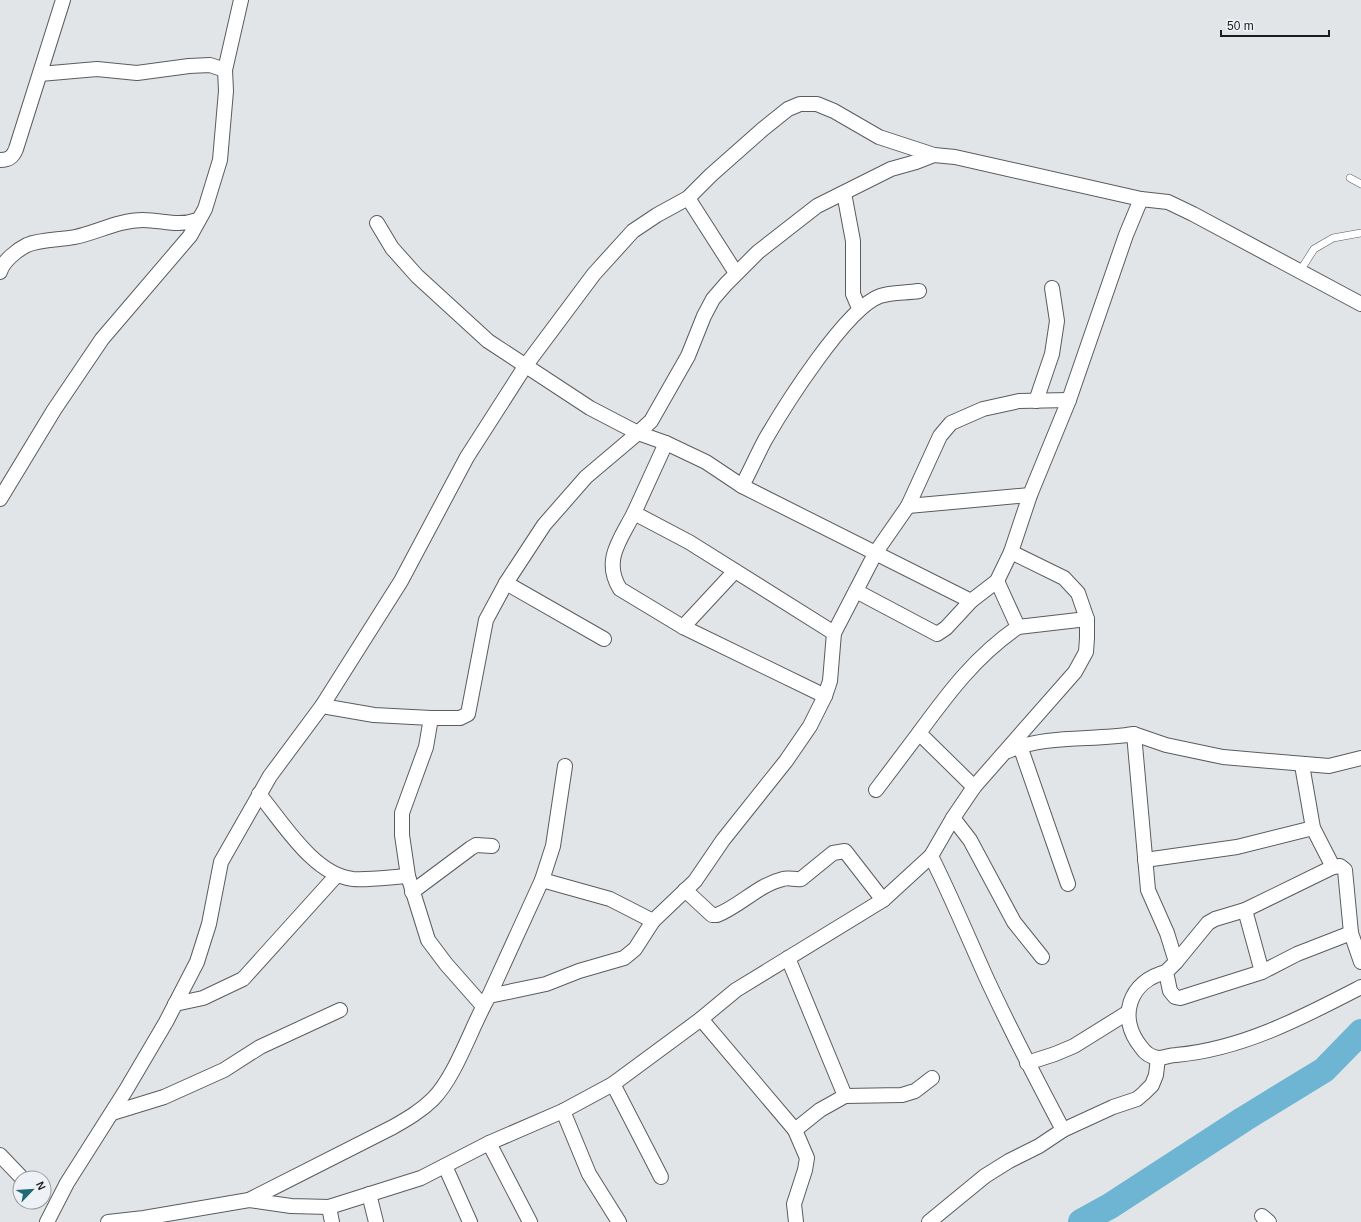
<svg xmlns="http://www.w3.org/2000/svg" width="1361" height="1222" font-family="Arial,sans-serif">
<rect width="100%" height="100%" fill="#e1e5e8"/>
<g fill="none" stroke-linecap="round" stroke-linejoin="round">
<path stroke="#6eb5d3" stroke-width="26" d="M1081,1222L1110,1206L1244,1119L1324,1070L1361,1032"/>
<g stroke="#595c60" stroke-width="8">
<g id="lane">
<path d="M1350,178L1361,184"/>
<path d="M1300,271L1314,249L1333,238L1361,233"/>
</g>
</g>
<g stroke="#595c60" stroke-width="16">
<g id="street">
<path d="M40,74L97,69L137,73L189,66L210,65L225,70"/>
<path d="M0,160C9,160 13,157 16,149L63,0"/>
<path d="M844,193L853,241V294L859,308"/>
<path d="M688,198L736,273"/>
<path d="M377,223L392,248L417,276L488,341L590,408L638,433L586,477L544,525L506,583"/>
<path d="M0,272C3,261 17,250 27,245C41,239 60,240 75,237C98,232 119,220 143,220C163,220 177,227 197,220"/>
<path d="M1036,401L1052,354L1057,321L1052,288"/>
<path d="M666,443L638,433L651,421L688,356L704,316L713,299L726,284L758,252L817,206L891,169L916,162L934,155L955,157L1141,199"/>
<path d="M742,486L971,601L997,581L1011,552L1030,495L1069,400L1126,235L1141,199L1168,202L1193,214L1361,304"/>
<path d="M0,499L54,410L102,339L190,236L205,209L220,160L226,91L225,70L241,0"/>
<path d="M908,506L1030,495"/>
<path d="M634,513C621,539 602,560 620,589L683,627L825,696"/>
<path d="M856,591L937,634L946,628L971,601"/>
<path d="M683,627L735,571"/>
<path d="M1018,627L1087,619"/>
<path d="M834,633L689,542L634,513L666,443L706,462L742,486C750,471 757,455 765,440C784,407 846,308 880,296C891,292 906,293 919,291"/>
<path d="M322,706L401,581L467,457L526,365L594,274L633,231L657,215L688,198L711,175L763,129L788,109L800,104H817L834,111L879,137L934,155"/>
<path d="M1134,734L1166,745L1223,757L1329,766L1361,758"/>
<path d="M1020,746L1068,884"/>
<path d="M1008,751C1048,734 1092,741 1134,734L1148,890L1167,933L1176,962"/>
<path d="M1302,765L1313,828L1333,867"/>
<path d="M974,787L919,733C949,692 976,656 1018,627L997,581"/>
<path d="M876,790L919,733"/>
<path d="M259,794C283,823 314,875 353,879C371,880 390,877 408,876"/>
<path d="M953,818L970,840L1014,922L1042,957"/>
<path d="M1145,860L1237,847L1313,828"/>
<path d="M542,880L553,846L565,766"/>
<path d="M685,890L712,915H717C740,906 758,885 783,879C789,877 795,880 801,879L833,853L845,851L883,900"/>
<path d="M412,892L471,848L476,845L492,846"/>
<path d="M1245,910L1262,972L1297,954L1351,933"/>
<path d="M788,958L845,1096"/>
<path d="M1166,972C1129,981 1117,1018 1141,1047C1145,1053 1150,1057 1158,1058C1164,1058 1170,1055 1176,1055C1243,1049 1303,1017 1361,987"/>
<path d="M1262,972L1180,998L1175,997L1170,991L1166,972L1176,962L1208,923L1215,919L1245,910L1333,867L1340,866L1345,870L1351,933L1361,962"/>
<path d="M489,996L542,880L610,899L653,921L695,881L723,840L786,761L810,726L825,696L830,681L834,633L876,552L908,506L940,436L951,423L983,409L1019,401L1069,400"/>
<path d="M175,1004L203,998L243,979L336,876"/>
<path d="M483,1006L446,964L428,940L408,876L402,835V813L426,747L431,718H460L468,714L486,620L506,583L604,639"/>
<path d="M701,1019L795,1130L820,1110L845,1096L902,1095L915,1091L932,1078"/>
<path d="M1027,1063L1055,1054L1074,1046L1127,1013"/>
<path d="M613,1084L661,1177"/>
<path d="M563,1111L589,1174L619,1222"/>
<path d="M112,1113L164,1097L224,1070L260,1047L340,1010"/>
<path d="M795,1130L807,1158L805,1170L794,1204L796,1222"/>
<path d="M1063,1130L1113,1107L1137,1099L1144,1093L1152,1085L1156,1075L1158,1058"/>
<path d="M489,1143L530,1222"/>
<path d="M0,1155L22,1178"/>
<path d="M445,1166L470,1222"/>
<path d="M369,1194L376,1222"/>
<path d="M249,1200L393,1127C407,1119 421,1111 433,1099C456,1076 472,1025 489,996L546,984L579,971L624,958L635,949L653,921"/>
<path d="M329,1207L332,1222"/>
<path d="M1262,1216L1269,1222"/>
<path d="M47,1222L67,1183L126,1090L166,1022L197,962L209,924L221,862L270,776L322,706L374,715L431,718"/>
<path d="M108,1222L144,1218L249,1200L291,1206L329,1207L421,1178L489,1143L563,1111L613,1084L701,1019L736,990L883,900L931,856L953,818L974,787L1075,672L1086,652L1087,638V619L1078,593L1064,578L1011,552"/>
<path d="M929,1222L985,1176L1009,1161L1039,1146L1063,1130C1036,1079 1010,1029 986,977C968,937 951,896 931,856"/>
</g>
</g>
<use href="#lane" stroke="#fff" stroke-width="7"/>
<use href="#street" stroke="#fff" stroke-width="14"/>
</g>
<g transform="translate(32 1190) rotate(65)"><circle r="19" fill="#eef2f6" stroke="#9a9da0"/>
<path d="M0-3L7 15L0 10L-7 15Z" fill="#1f6a74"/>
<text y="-6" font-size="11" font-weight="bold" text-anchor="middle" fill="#1b1d1e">N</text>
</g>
<path d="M1221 30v6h108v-6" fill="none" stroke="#1b1d1e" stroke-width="2"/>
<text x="1227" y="30" font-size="12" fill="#1b1d1e" stroke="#eef2f6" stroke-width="3" paint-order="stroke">50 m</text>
</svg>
